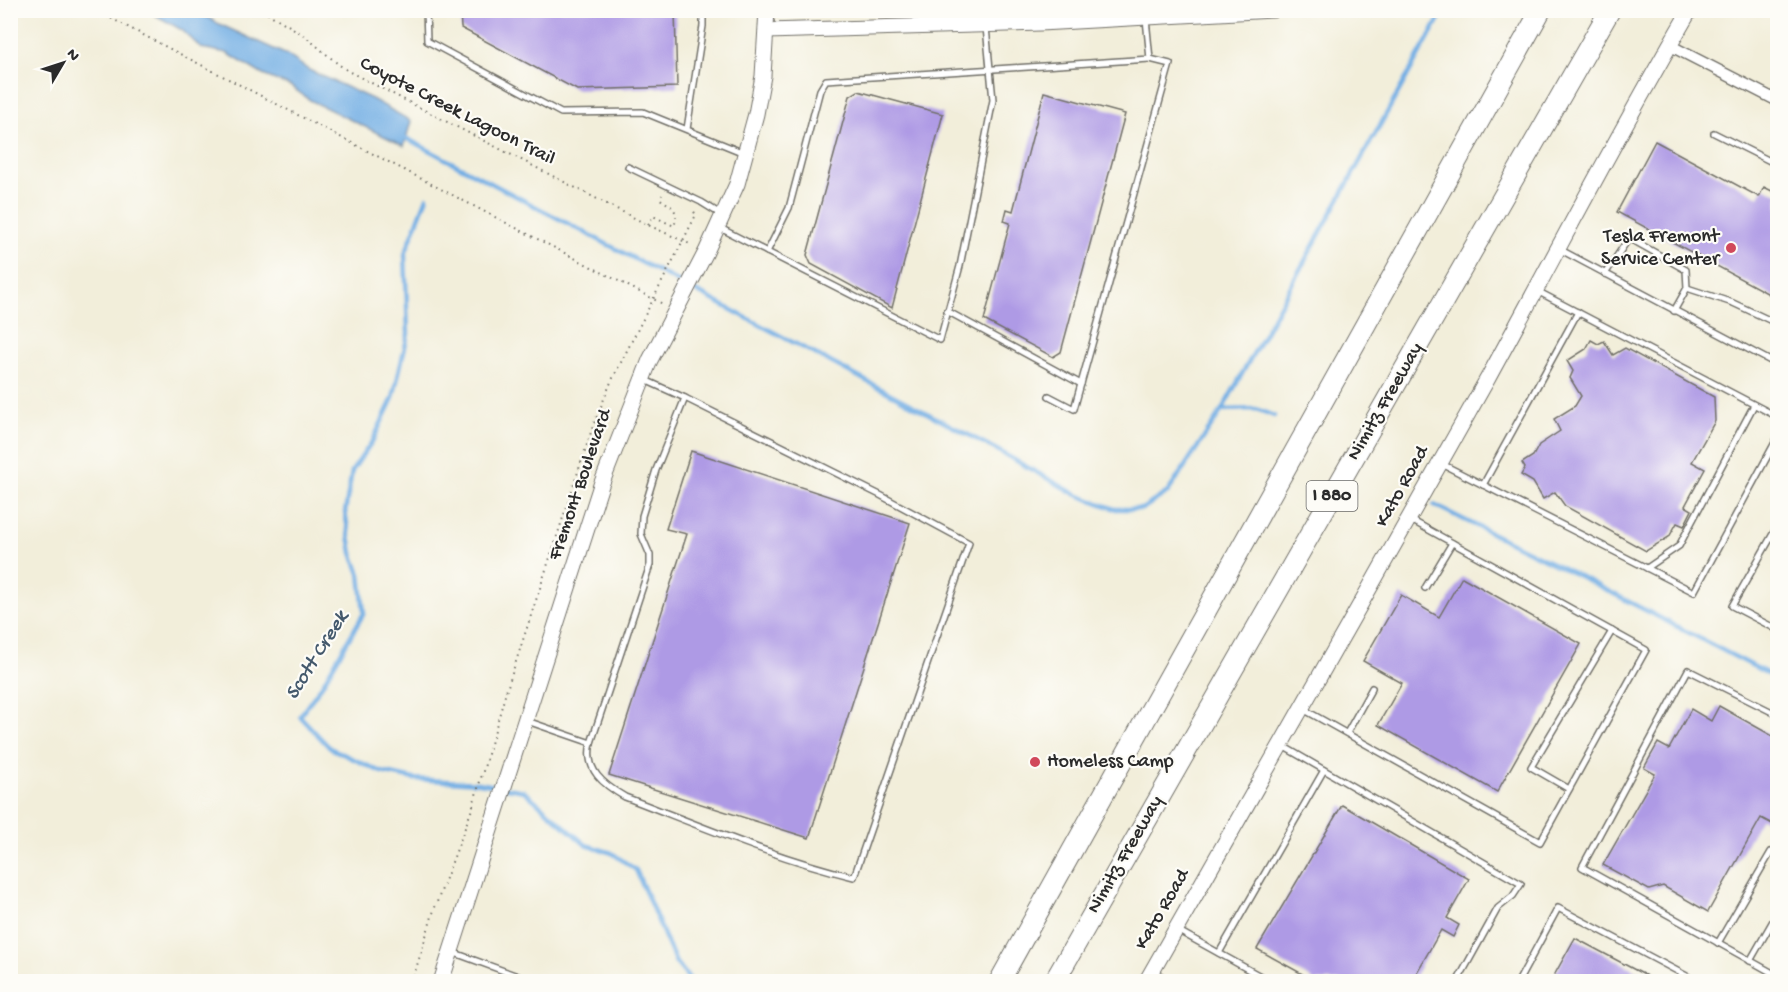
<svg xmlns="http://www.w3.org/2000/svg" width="1788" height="992" font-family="'Gochi Hand',sans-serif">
<rect width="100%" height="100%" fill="#fdfcf7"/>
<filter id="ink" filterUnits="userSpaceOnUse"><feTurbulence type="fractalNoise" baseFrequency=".0167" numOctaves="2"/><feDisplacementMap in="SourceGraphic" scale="12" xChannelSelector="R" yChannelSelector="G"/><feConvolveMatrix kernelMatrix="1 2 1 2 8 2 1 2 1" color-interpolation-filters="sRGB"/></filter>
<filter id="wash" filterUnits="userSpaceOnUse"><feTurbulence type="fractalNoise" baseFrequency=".008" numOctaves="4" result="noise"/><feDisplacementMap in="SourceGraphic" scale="24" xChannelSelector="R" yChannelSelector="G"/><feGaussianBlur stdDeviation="1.35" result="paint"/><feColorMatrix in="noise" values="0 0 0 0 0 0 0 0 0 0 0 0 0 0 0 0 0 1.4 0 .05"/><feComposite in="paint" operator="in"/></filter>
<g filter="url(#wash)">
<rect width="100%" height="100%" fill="#f2eeda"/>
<path fill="#72aee4" stroke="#4e6c88" stroke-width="1.5" d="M148,11H197L217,23L287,55L309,70L372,99L411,121L404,146L310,100L290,86L263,75L227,53L201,48L182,30Z"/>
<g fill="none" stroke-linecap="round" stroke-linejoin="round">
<g stroke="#72aee4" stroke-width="4.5">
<path d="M402,136L995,449L1077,495L1115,509H1142L1168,492L1222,410L1444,10"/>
<path d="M427,197L405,254L408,334L393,398L373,440L352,471L345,512L352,553L360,574L364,613L322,685L300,716L330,748L381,772L414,779L479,783L524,791L586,845L612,853L636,870L676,963L692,982"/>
<path d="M1222,410L1256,409L1274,416"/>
<path d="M1434,505L1585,579L1778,679"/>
</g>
</g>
<g id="blocks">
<g fill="#ae9ae5">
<path d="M460,10H675L677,87L577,90L461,28Z"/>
<path d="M858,91L943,114L892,308L811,264L807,255L850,96Z"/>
<path d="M1044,92L1125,114L1061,352L1053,357L984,320L1010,223L1004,221L1007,209L1013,211Z"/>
<path d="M1655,141L1759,197L1764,187L1778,194V299L1617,212Z"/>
<path d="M1591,340L1598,344L1604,341L1613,355L1625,348L1714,397L1715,421L1692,462L1705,469L1685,506L1692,510L1684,526L1677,523L1669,537L1646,551L1565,506L1555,492L1543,499L1533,482L1521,475L1525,468L1522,463L1533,456L1539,445L1560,431L1554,419L1575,406L1581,396L1570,378L1573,371L1567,361L1586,349Z"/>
<path d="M691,451L910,523L809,838L609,775L687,534L666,529Z"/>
<path d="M1462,577L1581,644L1497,792L1378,725L1402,683L1363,661L1401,595L1439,617Z"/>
<path d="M1719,706L1778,739V827L1761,818L1708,912L1663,886L1649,890L1603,865L1655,774L1644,768L1658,743L1669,749L1691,709L1711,721Z"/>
<path d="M1342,805L1469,879L1447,918L1459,925L1453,937L1441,930L1412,981H1315L1257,949Z"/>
<path d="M1575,938L1656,981H1551Z"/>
</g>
</g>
</g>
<g filter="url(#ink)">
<use href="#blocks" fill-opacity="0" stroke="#716f68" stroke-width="1.5"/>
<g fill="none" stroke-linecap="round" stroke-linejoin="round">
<g stroke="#716f68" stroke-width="8">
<g id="lane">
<path d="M426,10L427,41L561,113L643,112L744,153"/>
<path d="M687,129L703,26V10"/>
<path d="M1714,133L1778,165"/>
<path d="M628,167L701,202L722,215"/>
<path d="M720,228L940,340L960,266L993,100L986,27"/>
<path d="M1559,249L1778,365"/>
<path d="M767,252L789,208L820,90L826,80L1150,59L1146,19"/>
<path d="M1605,274L1629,238L1686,270L1687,288L1674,311"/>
<path d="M1687,288L1733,303L1778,324"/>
<path d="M1537,291L1778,417"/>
<path d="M947,311L1081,384"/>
<path d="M1049,396L1074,409L1170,64L1150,59"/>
<path d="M1442,464L1694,592L1778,437"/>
<path d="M1483,485L1578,312"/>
<path d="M1778,525L1732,606L1778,630"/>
<path d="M1647,568L1679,546L1754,405"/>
<path d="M1425,588L1452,543"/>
<path d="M1303,709L1540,842L1646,650L1411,520"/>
<path d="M1778,715L1688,670L1582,867L1778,976"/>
<path d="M527,721L591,743L650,565V555L641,534L642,516L656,470L685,398L645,380"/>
<path d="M1347,733L1372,688"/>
<path d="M591,743C584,770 604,785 625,797C701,826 775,858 854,877L969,543L880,495L685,398"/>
<path d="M1281,745L1521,884L1513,896L1498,908L1457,982"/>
<path d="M1569,789L1531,767L1612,631"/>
<path d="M1177,930L1271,982"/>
<path d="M1718,943L1771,852L1778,856"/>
<path d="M452,952L534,982"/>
<path d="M1219,953L1324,770"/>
<path d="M1750,961L1778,912"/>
<path d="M1153,971L1173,982"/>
<path d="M1518,982L1558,908L1698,982"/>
</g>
</g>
<g stroke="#716f68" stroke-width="13">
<path id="street" d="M1669,45L1778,101"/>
</g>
<g stroke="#716f68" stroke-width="17">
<g id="secondary">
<path d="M767,31L1040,23L1273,10"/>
<path d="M441,982L601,485L650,360L706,252L737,184L756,114L763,76L767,10"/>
<path d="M1146,982C1260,780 1375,580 1488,378C1555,256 1619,131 1690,10"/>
</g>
</g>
<g stroke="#716f68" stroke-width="22">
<g id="highway">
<path d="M999,982L1541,10"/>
<path d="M1054,982L1610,10"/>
</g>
</g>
<g stroke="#716f68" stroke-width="2" stroke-dasharray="1.5 4.5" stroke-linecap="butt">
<path d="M95,10L663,304"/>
<path d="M262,10C277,19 293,27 307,38C321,49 333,61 348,71L648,225L692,245"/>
<path d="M648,225L653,216L674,226C680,211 672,206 660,199L662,195"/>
<path d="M412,982L434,910L472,809L506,692L593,426L611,382L696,215L693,210"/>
</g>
<use href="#lane" stroke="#fff" stroke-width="5"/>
<use href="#street" stroke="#fff" stroke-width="10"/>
<use href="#secondary" stroke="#fff" stroke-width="15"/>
<use href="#highway" stroke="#fff" stroke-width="20"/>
</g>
</g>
<g fill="#d1495b" stroke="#fdfcf7" stroke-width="2">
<circle cx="1731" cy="248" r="6"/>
<circle cx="1035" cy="762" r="6"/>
</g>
<g text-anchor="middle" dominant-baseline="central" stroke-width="4.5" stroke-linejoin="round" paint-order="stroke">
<rect fill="#fdfcf7" stroke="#6a6a68" stroke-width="1.5" x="1306.5" y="481" width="51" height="30" rx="4.5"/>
<g font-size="18" font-weight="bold" fill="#2b2b2b">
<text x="1332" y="496">I 880</text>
</g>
<g font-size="20" fill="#2b2b2b" stroke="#fdfcf7">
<text transform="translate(457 112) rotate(27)">Coyote Creek Lagoon Trail</text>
<text transform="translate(1386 402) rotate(-60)">Nimitz Freeway</text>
<text transform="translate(581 485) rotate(-71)">Fremont Boulevard</text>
<text transform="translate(1403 487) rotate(-61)">Kato Road</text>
<text transform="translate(1126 855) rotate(-60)">Nimitz Freeway</text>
<text transform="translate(1163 910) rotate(-60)">Kato Road</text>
</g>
<g font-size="20" fill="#2b2b2b" stroke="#fdfcf7" text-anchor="end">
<text x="1719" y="237">Tesla Fremont<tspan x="1719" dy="23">Service Center</tspan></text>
<text x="1047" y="762" text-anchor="start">Homeless Camp</text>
</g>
<g font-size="21" font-style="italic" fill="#44596c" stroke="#fdfcf7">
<text transform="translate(318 656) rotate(-58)">Scott Creek</text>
</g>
</g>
<rect width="1788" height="992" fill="none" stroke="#fdfcf7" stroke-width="36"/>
<g transform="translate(63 63) rotate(51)" stroke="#fdfcf7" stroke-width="4.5" paint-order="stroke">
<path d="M0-4.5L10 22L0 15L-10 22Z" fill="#2b2b2b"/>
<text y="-9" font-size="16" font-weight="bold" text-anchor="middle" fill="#2b2b2b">N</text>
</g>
</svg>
